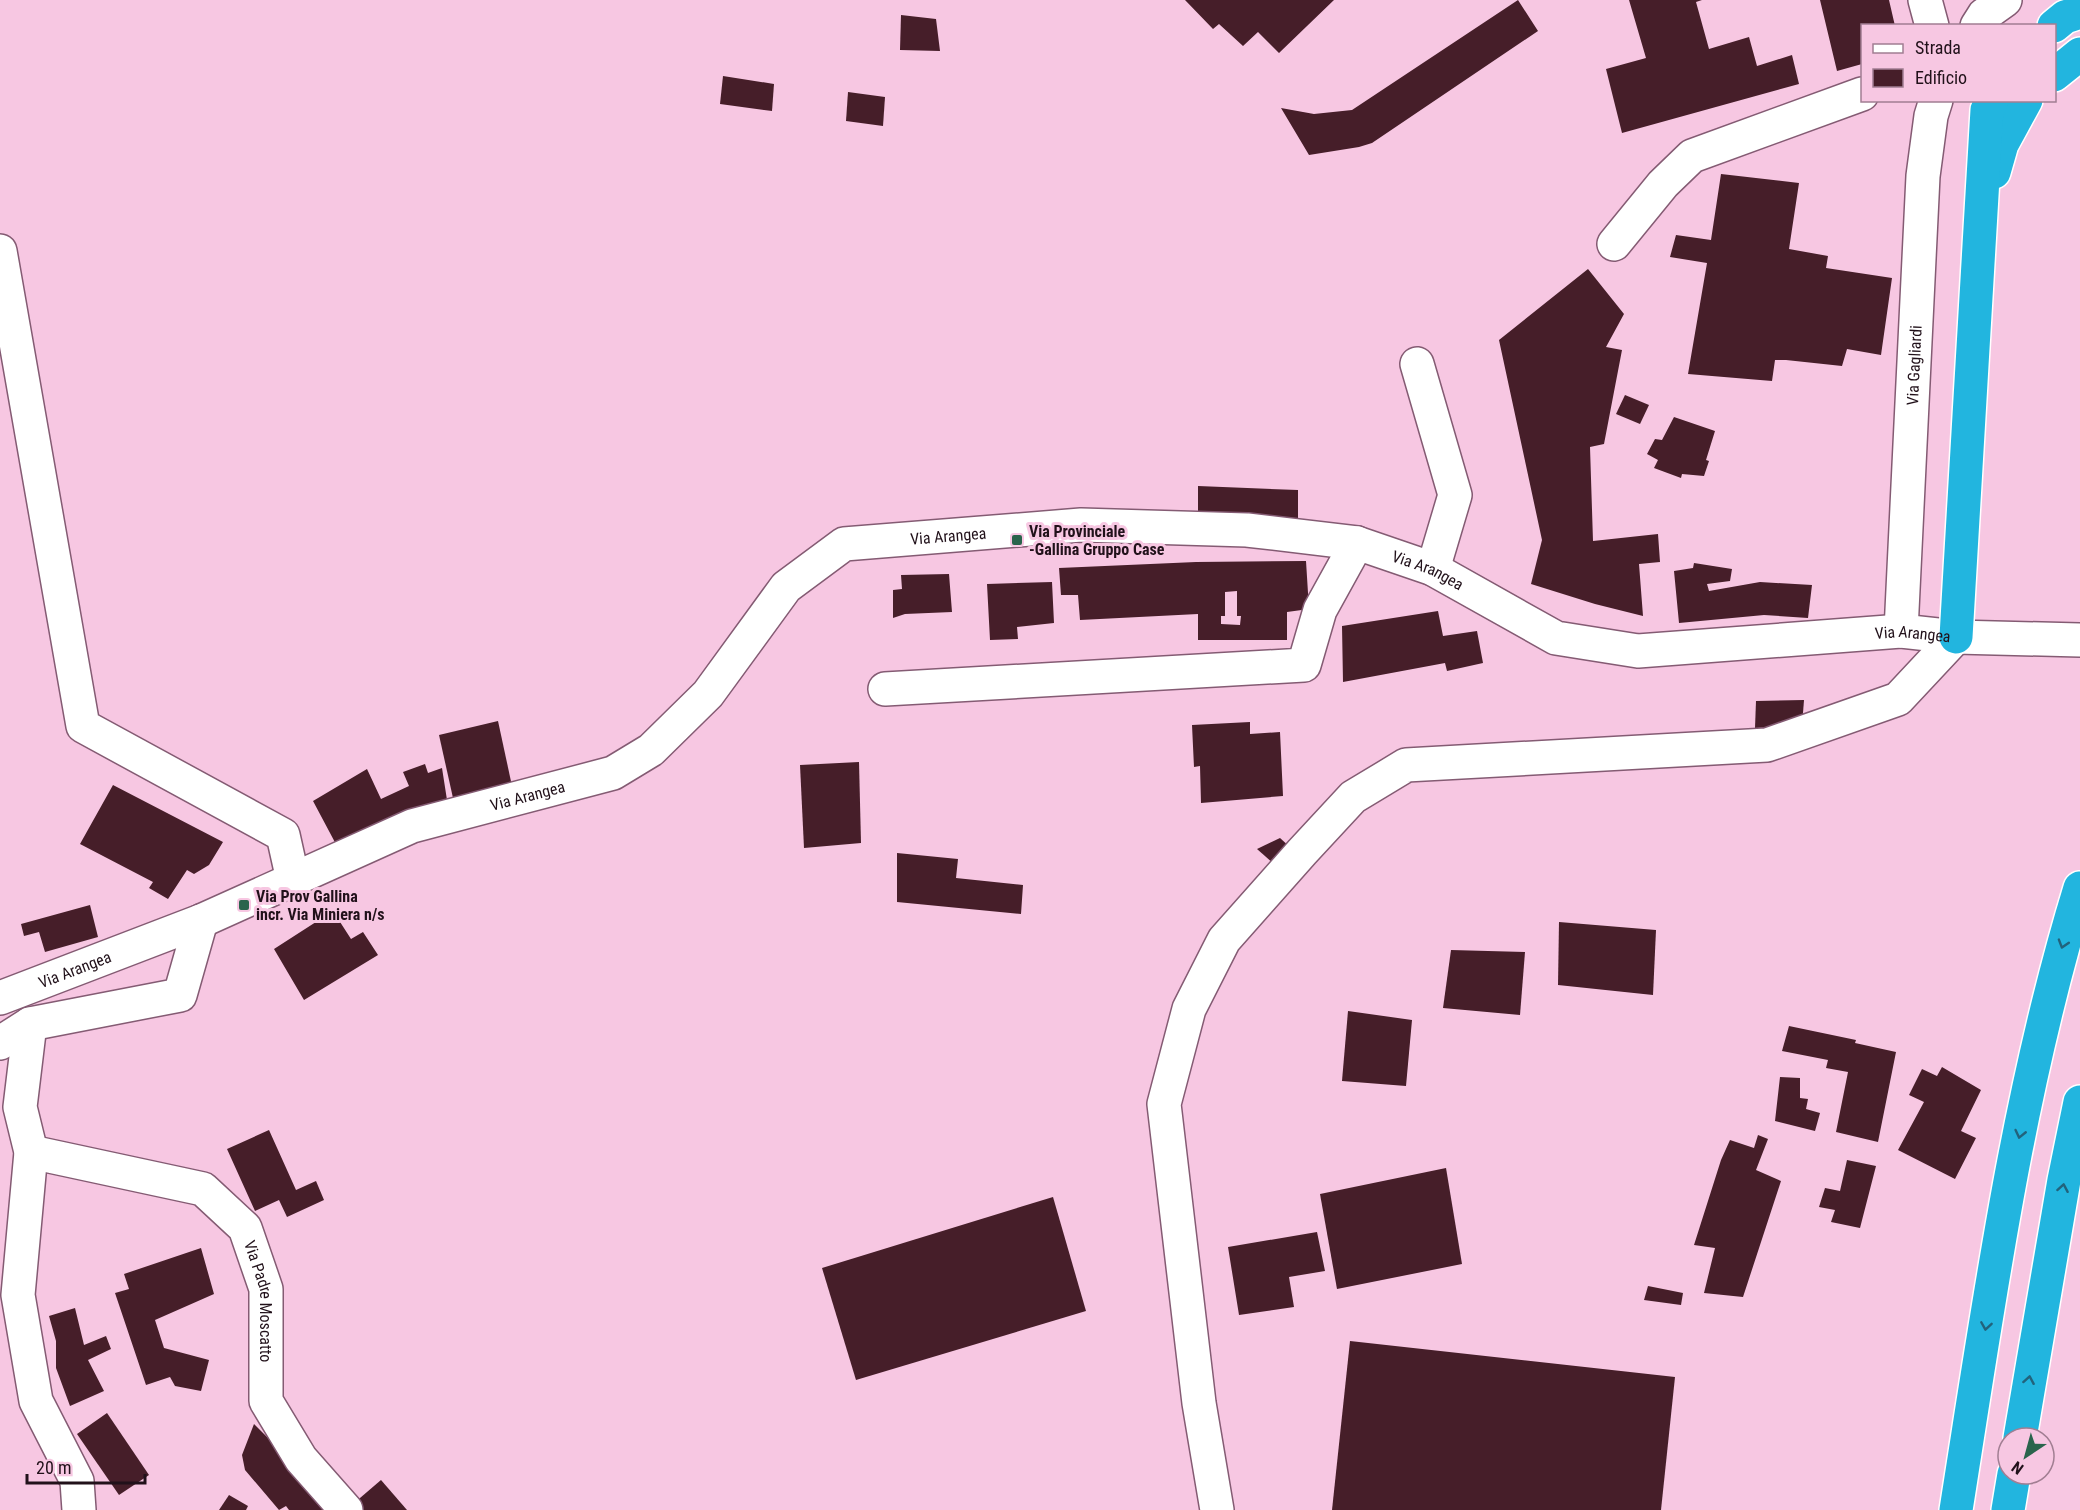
<svg xmlns="http://www.w3.org/2000/svg" width="2080" height="1510" font-family="'Roboto Condensed',sans-serif">
<rect width="100%" height="100%" fill="#f7c7e2"/>
<g fill="#461e29" fill-rule="evenodd">
<path d="M1185,0H1334L1279,53L1258,32L1243,46L1219,24L1213,29Z"/>
<path d="M1518,0L1538,31L1372,143L1359,147L1309,155L1281,108L1314,114L1352,110Z"/>
<path d="M1629,0H1702L1696,2L1709,49L1749,37L1757,66L1792,55L1799,84L1622,133L1606,69L1646,58Z"/>
<path d="M1820,0H1889L1895,26H1862V64L1837,71Z"/>
<path d="M901,15L936,19L940,51L900,50Z"/>
<path d="M723,76L774,84L772,111L720,104Z"/>
<path d="M848,92L885,97L883,126L846,121Z"/>
<path d="M1721,174L1799,183L1789,249L1828,256L1826,268L1892,278L1881,355L1847,349L1842,366L1786,360H1775L1772,381L1688,374L1707,263L1670,257L1676,235L1711,240Z"/>
<path d="M1588,269L1624,314L1606,347L1622,350L1604,444L1590,447L1593,541L1658,534L1660,562L1639,564L1643,616L1595,604L1531,584L1542,540L1499,340Z"/>
<path d="M1625,395L1649,405L1640,424L1616,414Z"/>
<path d="M1674,417L1715,431L1706,460L1709,461L1704,476L1682,474L1681,478L1654,468L1658,460L1647,454L1655,439L1662,440Z"/>
<path d="M1198,486L1298,490V518H1198Z"/>
<path d="M1306,561L1309,609L1287,612V640H1198V614L1080,620L1078,595H1061L1059,568L1196,562ZM1237,591V616H1241L1240,625L1221,624V616H1225V592Z"/>
<path d="M1694,563L1732,569L1730,581L1707,584L1709,591L1760,582L1812,585L1808,618L1764,615L1679,623L1674,571L1693,568Z"/>
<path d="M949,574L952,612L905,614L893,618V590L902,589L901,575Z"/>
<path d="M1052,582L1054,623L1017,627L1018,639L990,640L987,584Z"/>
<path d="M1438,611L1443,636L1477,631L1483,663L1447,671L1445,663L1343,682L1342,626Z"/>
<path d="M1804,700L1802,726L1755,728L1756,701Z"/>
<path d="M498,721L512,786L453,798L439,735Z"/>
<path d="M1250,722V734L1280,732L1283,796L1201,803L1200,766L1194,767L1192,725Z"/>
<path d="M859,762L861,843L804,848L800,765Z"/>
<path d="M425,764L428,773L442,768L447,800L418,808L338,848L313,801L367,769L381,799L409,786L403,772Z"/>
<path d="M113,785L223,842L209,865L194,874L187,870L168,899L149,888L153,882L80,844Z"/>
<path d="M1280,838L1291,848L1274,864L1257,849Z"/>
<path d="M897,853L958,859L956,878L1023,885L1021,914L897,902Z"/>
<path d="M90,905L98,937L45,952L39,932L24,936L21,924Z"/>
<path d="M333,911L351,939L363,932L378,955L304,1000L274,949Z"/>
<path d="M1559,922L1656,930L1653,995L1558,985Z"/>
<path d="M1451,950L1525,952L1520,1015L1443,1008Z"/>
<path d="M1348,1011L1412,1020L1406,1086L1342,1081Z"/>
<path d="M1789,1026L1856,1040L1855,1043L1896,1052L1878,1142L1836,1132L1848,1072L1826,1068L1828,1060L1782,1051Z"/>
<path d="M1942,1067L1981,1090L1961,1131L1976,1138L1955,1179L1898,1150L1924,1102L1909,1095L1922,1069L1937,1076Z"/>
<path d="M1780,1077L1800,1078V1098L1808,1099L1806,1109L1820,1113L1815,1131L1775,1121Z"/>
<path d="M269,1130L296,1190L316,1181L324,1200L287,1217L279,1200L255,1211L227,1149Z"/>
<path d="M1758,1135L1768,1139L1756,1170L1781,1181L1743,1297L1704,1293L1715,1248L1694,1245L1721,1160L1730,1140L1754,1148Z"/>
<path d="M1847,1160L1876,1166L1860,1228L1831,1222L1835,1210L1819,1207L1825,1188L1840,1191Z"/>
<path d="M1446,1168L1462,1264L1337,1289L1320,1194Z"/>
<path d="M1053,1197L1086,1311L856,1380L822,1268Z"/>
<path d="M1317,1232L1325,1271L1289,1277L1294,1307L1239,1315L1228,1247Z"/>
<path d="M201,1248L214,1294L155,1320L164,1348L209,1360L201,1391L175,1386L170,1377L146,1385L115,1293L129,1289L124,1274Z"/>
<path d="M1648,1286L1683,1293L1681,1305L1644,1300Z"/>
<path d="M75,1308L84,1345L106,1336L111,1349L88,1360L104,1391L70,1406L56,1368V1341L49,1316Z"/>
<path d="M1350,1341L1675,1377L1661,1510H1332Z"/>
<path d="M107,1413L149,1475L119,1495L77,1434Z"/>
<path d="M254,1424L280,1450L332,1510H289L286,1506L279,1510L245,1470L242,1455Z"/>
<path d="M381,1480L407,1510H358L353,1504Z"/>
<path d="M229,1495L248,1506L246,1510H219Z"/>
</g>
<g fill="none" stroke-linecap="round" stroke-linejoin="round">
<g stroke="#845b73" stroke-width="36">
<g id="minor">
<path d="M1925,0L1932,26"/>
<path d="M1977,26L1984,15L2005,0"/>
<path d="M1614,244L1663,184L1692,156L1862,94"/>
<path d="M0,251L83,726L283,835L293,880"/>
<path d="M1417,364L1455,495L1433,569"/>
<path id="s1" d="M1901,631L1923,176L1931,116L1936,100"/>
<path d="M885,689L1304,665L1320,610L1357,543"/>
<path id="s2" d="M0,998L201,921L412,826L613,773L651,750L708,694L786,587L844,544L1081,525L1247,530L1357,543L1433,569L1556,638L1638,651L1901,631L1956,637L2080,640"/>
<path d="M30,1024L20,1107L31,1152L18,1295L36,1401L77,1481L79,1510"/>
<path d="M0,1043L30,1024L180,995L201,921"/>
<path id="s3" d="M31,1152L203,1189L245,1228L266,1289V1401L301,1459L346,1510"/>
<path d="M1217,1510L1199,1403L1164,1104L1189,1009L1224,940L1302,852L1353,797L1406,765L1767,745L1898,699L1956,637"/>
</g>
</g>
<g stroke="#fff" stroke-width="36">
<g id="highway">
<path d="M2054,26L2065,17L2080,12"/>
<path d="M2054,75L2080,54"/>
<path d="M1994,172L2002,144L2026,100"/>
<path d="M1956,637L1987,110L1992,100"/>
<path d="M2020,1438L2064,1180L2080,1102"/>
<path d="M1956,1510C1989,1302 2018,1090 2080,888"/>
<path d="M2008,1510L2014,1474"/>
</g>
</g>
<use href="#minor" stroke="#fff" stroke-width="33"/>
<use href="#highway" stroke="#22b5df" stroke-width="33"/>
</g>
<defs><path id="oneway-chevron" d="M-2-3.5L2.5 0L-2 3.5" fill="none" stroke-width="1.6" stroke-linecap="round" stroke-linejoin="round" transform="scale(1.5)"/></defs>
<g stroke="#22637c">
<use href="#oneway-chevron" transform="translate(2063 944) rotate(107)"/>
<use href="#oneway-chevron" transform="translate(2020 1134) rotate(103)"/>
<use href="#oneway-chevron" transform="translate(2063 1188) rotate(-80)"/>
<use href="#oneway-chevron" transform="translate(1986 1326) rotate(99)"/>
<use href="#oneway-chevron" transform="translate(2029 1380) rotate(-80)"/>
</g>
<g fill="#2a644c" stroke="#f7c7e2" stroke-width="2">
<rect x="1011" y="534" width="12" height="12" rx="3"/>
<rect x="238" y="899" width="12" height="12" rx="3"/>
</g>
<g text-anchor="middle" dominant-baseline="central" stroke-width="6" stroke-linejoin="round" paint-order="stroke">
<g font-size="16" fill="#21111a" stroke="#f7c7e2">
<text stroke="none"><textPath href="#s1" startOffset="266">Via Gagliardi</textPath></text>
<text stroke="none"><textPath href="#s2" startOffset="1088">Via Arangea</textPath></text>
<text stroke="none"><textPath href="#s2" startOffset="1574">Via Arangea</textPath></text>
<text stroke="none"><textPath href="#s2" startOffset="2078">Via Arangea</textPath></text>
<text stroke="none"><textPath href="#s2" startOffset="566">Via Arangea</textPath></text>
<text stroke="none"><textPath href="#s2" startOffset="80">Via Arangea</textPath></text>
<text stroke="none"><textPath href="#s3" startOffset="309">Via Padre Moscatto</textPath></text>
</g>
<g font-size="16" font-weight="bold" fill="#21111a" stroke="#f7c7e2" text-anchor="start">
<text x="1029" y="531">Via Provinciale<tspan x="1029" dy="18">-Gallina Gruppo Case</tspan></text>
<text x="256" y="896">Via Prov Gallina<tspan x="256" dy="18">incr. Via Miniera n/s</tspan></text>
</g>
</g>
<rect x="1861" y="24" width="195" height="78" fill="#f7c7e2" stroke="#a17e92" stroke-width="1.5"/>
<rect x="1873" y="44" width="30" height="9" fill="#ffffff" stroke="#a17e92" stroke-width="1.5"/>
<text x="1915" y="54" font-size="18" fill="#21111a">Strada</text>
<rect x="1873" y="69" width="30" height="18" fill="#461e29" stroke="#a17e92" stroke-width="1.5"/>
<text x="1915" y="84" font-size="18" fill="#21111a">Edificio</text>
<g transform="translate(2026 1456) rotate(216)"><circle r="28" fill="#f7c7e2" stroke="#a17e92" stroke-width="1.5"/>
<path d="M0-4.5L10 22L0 15L-10 22Z" fill="#2a644c"/>
<text y="-9" font-size="16" font-weight="bold" text-anchor="middle" fill="#21111a">N</text>
</g>
<path d="M27 1474v9h118v-9" fill="none" stroke="#21111a" stroke-width="3"/>
<text x="36" y="1474" font-size="18" fill="#21111a" stroke="#f7c7e2" stroke-width="4.5" paint-order="stroke">20 m</text>
</svg>
